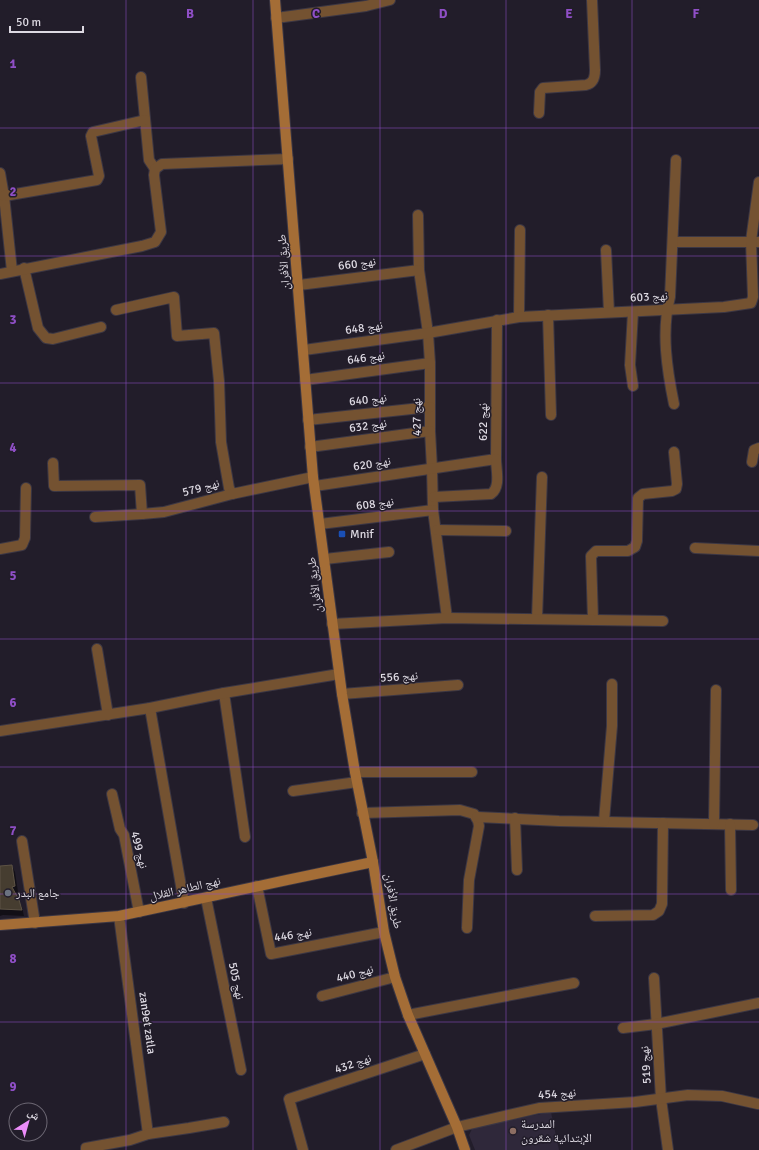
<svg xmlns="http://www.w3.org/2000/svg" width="759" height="1150" font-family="Signika,'Noto Naskh Arabic',sans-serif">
<rect width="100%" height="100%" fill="#221d2a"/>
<path fill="#2f283a" d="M551,1112L559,1150H475L469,1135L473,1127Z"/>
<path fill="#0007" d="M12,866L15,872L18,892L14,893L22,907L24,916L3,915L0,916V867Z"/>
<path fill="#463d30" stroke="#5d5345" d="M12,865L15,886L12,887L19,900L22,910L0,909V866Z"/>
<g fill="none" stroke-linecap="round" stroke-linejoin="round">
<g stroke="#3c3744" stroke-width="12">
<g id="street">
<path d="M276,18L366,6L390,0"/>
<path d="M141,77L149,160L155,169"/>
<path d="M539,113L540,92L543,88L586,85C594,83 595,77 595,70L592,0"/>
<path d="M0,173L4,196L12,271"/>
<path d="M4,196L97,180L99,176L91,136L93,132L145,120"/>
<path d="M418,215L419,270L428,333L430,363V431L432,468L433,510L447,618"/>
<path d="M673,242H759"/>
<path d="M606,250L609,312"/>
<path d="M24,268L38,328L46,338L53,339L101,327"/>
<path d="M0,274L142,246L155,242L161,232L154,175L155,169L162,164L288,159"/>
<path d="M299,285L419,270"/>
<path d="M116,310L174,297L177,336L214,333L219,381L221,442L229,488L232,494"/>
<path d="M548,315L551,415"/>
<path d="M519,317L520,230"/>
<path d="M304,350L428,333L519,317L724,307L751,303L753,297L751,241L759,182"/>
<path d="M305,380L430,363"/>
<path d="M633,386L630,365L633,312"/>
<path d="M674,404C667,370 661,331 670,297L676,160"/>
<path d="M308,420L430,407"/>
<path d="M310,447L430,431"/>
<path d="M752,462L754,450L759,448"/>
<path d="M53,463L54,486L140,485L142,514"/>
<path d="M315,486L496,459L497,320"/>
<path d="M434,497L491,494C501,487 496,470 496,459"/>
<path d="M95,517L142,514L164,512L232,494L313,477"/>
<path d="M320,524L433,510"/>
<path d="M437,530L506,531"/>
<path d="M695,548L759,551"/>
<path d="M0,549L22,545L25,538L26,488"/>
<path d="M325,559L389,552"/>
<path d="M537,619L542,477"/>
<path d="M593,620L591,556L596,551H628L635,547L637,541L638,498L643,494L672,491L676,489L677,484L674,452"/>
<path d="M332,624L447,618L663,621"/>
<path d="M97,649L108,715"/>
<path d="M224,693L245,837"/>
<path d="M342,694L458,685"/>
<path d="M150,708L184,903"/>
<path d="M0,731L150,708L224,693L339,674"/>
<path d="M355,772H472"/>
<path d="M293,791L357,782"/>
<path d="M112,794L120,829L124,835L139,912"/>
<path d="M362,813L460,810L474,814L478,821L479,826L469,880L467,928"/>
<path d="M477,817L559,821L753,825"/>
<path d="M515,818L517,870"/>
<path d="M604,821L612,726V684"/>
<path d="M714,824L716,690"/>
<path d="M730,824L731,890"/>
<path d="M22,841L35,923"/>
<path d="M257,886L271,954L384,932"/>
<path d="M206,898L241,1070"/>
<path d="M119,916L148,1134"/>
<path d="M595,916L653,915L659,911L662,904L663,823"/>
<path d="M654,978L661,1099L668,1150"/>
<path d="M322,996L395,977"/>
<path d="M408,1015L574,983"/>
<path d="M623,1028L656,1024L759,1003"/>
<path d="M86,1150V1148L130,1140L148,1134L189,1128L224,1122"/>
<path d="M303,1150L289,1099L425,1054"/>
<path d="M396,1150L457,1127L539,1108L635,1102L688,1095L722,1096L758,1104"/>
</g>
</g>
<g stroke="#3c3744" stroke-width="12">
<g id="secondary">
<path d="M275,0L313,477L342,694L355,772L373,862L384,932L395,977L408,1015L457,1127L465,1150"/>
<path d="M0,925L119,916L287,880L373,862"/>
</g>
</g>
<use href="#street" stroke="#745231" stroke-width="10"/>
<use href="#secondary" stroke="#a46d36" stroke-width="10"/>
</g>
<path fill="none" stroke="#8f4fc6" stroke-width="1" stroke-opacity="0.55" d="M126,0V1150M253,0V1150M380,0V1150M506,0V1150M632,0V1150M0,128H759M0,256H759M0,383H759M0,511H759M0,639H759M0,767H759M0,894H759M0,1022H759"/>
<rect fill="#1a4fb4" stroke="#221d2a" stroke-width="1.5" x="338" y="530" width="8" height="8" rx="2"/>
<circle fill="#6b7280" stroke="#221d2a" stroke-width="1.5" cx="8" cy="893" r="4"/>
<circle fill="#8d6e63" stroke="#221d2a" stroke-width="1.5" cx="513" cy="1131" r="4"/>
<g text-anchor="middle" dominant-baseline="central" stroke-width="3" stroke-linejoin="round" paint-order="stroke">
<g font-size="12" fill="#ddd9e2" stroke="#221d2a">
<text transform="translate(284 262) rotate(-94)">طريق الأفران</text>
<text transform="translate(357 264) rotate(-7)">نهج 660</text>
<text transform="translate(649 297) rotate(-3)">نهج 603</text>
<text transform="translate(364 328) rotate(-8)">نهج 648</text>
<text transform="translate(366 358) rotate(-8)">نهج 646</text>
<text transform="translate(368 400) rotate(-6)">نهج 640</text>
<text transform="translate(417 417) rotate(-91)">نهج 427</text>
<text transform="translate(483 422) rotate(-90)">نهج 622</text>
<text transform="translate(368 426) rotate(-8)">نهج 632</text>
<text transform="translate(372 464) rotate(-9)">نهج 620</text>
<text transform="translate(201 488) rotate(-15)">نهج 579</text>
<text transform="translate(375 504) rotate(-7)">نهج 608</text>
<text transform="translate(315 585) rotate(-97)">طريق الأفران</text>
<text transform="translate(399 677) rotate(-4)">نهج 556</text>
<text transform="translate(139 850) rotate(76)">نهج 499</text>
<text transform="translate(185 889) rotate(-13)">نهج الطاهر القلال</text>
<text transform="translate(393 901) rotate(80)">طريق الأفران</text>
<text transform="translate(293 935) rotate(-9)">نهج 446</text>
<text transform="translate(355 974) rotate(-15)">نهج 440</text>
<text transform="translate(236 981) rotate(78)">نهج 505</text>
<text transform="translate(147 1023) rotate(82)">zan9et zatla</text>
<text transform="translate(353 1064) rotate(-19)">نهج 432</text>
<text transform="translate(646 1065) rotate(-94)">نهج 519</text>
<text transform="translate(557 1094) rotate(-4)">نهج 454</text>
</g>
<g font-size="12" fill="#ddd9e2" stroke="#221d2a" text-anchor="start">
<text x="350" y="534">Mnif</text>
<text x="16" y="893">جامع البدر</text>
<text x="521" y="1124">المدرسة<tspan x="521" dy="14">الإبتدائية شقرون</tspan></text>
</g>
</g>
<g font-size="13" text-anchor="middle" font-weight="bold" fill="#8f4fc6" stroke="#221d2a" stroke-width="3" stroke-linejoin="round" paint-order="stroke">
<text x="190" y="18">B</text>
<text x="316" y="18">C</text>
<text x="443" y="18">D</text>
<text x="569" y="18">E</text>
<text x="696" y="18">F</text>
<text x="13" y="68">1</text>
<text x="13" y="196">2</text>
<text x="13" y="324">3</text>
<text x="13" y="452">4</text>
<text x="13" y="580">5</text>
<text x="13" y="707">6</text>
<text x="13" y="835">7</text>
<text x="13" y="963">8</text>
<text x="13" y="1091">9</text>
</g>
<g transform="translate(28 1122) rotate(37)"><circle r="19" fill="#221d2a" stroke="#6d6874"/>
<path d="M0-3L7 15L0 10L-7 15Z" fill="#ec8cfa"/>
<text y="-6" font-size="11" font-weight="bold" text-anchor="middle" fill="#ddd9e2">ش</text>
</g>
<path d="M10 26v6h73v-6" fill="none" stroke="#ddd9e2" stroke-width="2"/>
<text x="16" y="26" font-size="12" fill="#ddd9e2" stroke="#221d2a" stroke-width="3" paint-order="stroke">50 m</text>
</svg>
